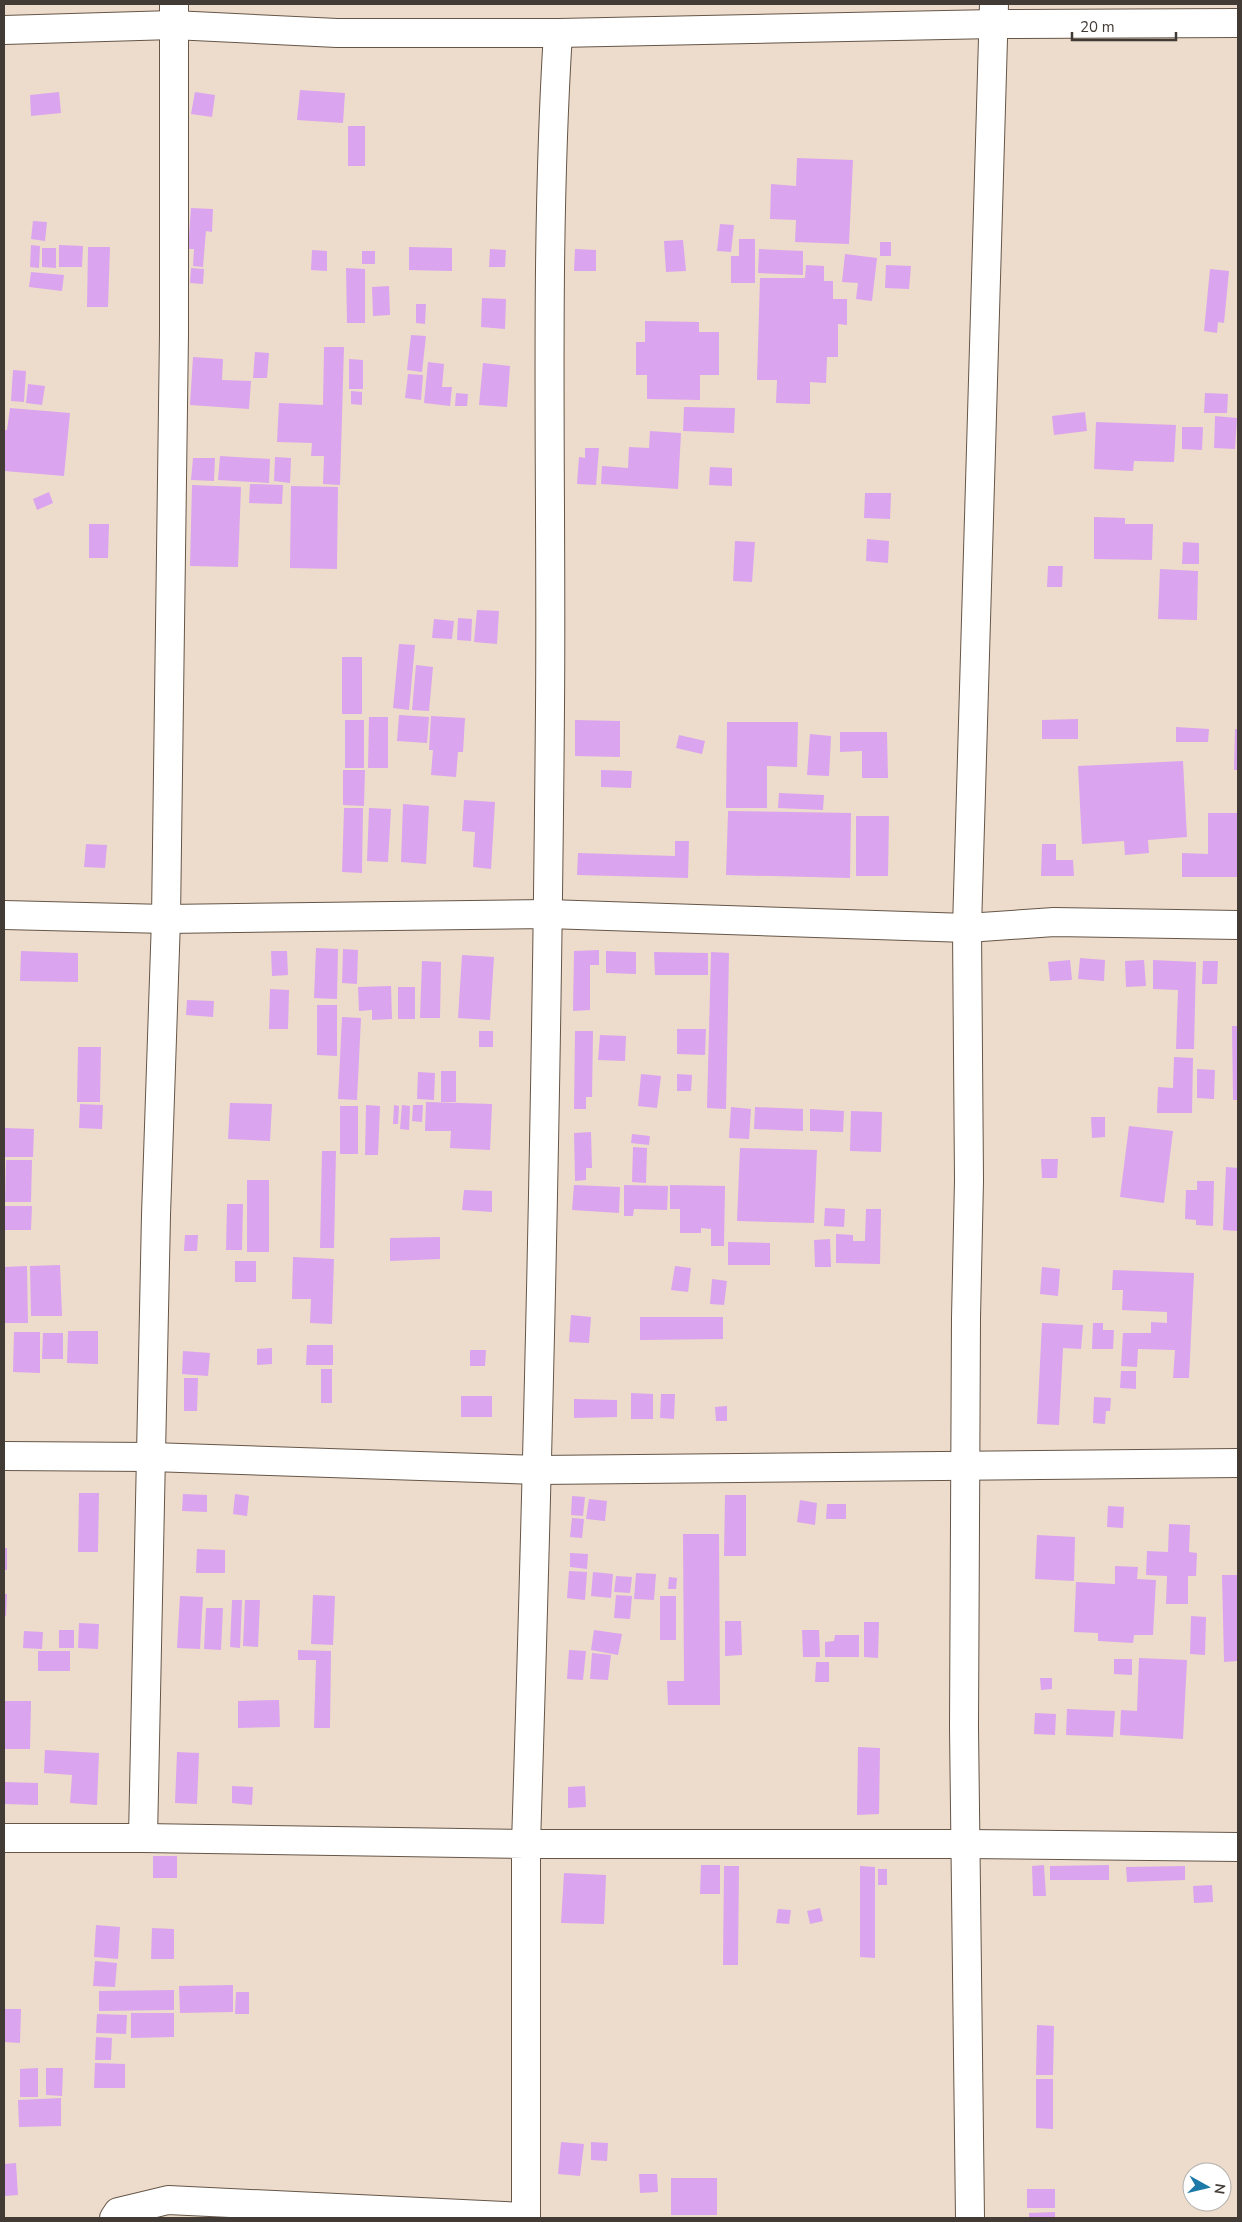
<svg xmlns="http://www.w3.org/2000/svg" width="1242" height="2222" font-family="'Nunito Sans',sans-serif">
<rect width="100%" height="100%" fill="#eddccb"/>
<g fill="#dba4ee">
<path d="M300,90L345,93L343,123L297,120Z"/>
<path d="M59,92L61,113L31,116L30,95Z"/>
<path d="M195,92L215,95L212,117L191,114Z"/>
<rect x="348" y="126" width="17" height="40"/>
<path d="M797,158L853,160L849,244L795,242L796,220L770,219L771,184L796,186Z"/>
<path d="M191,208L213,209L212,232L206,231L203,267L193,266L194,249H188Z"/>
<path d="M33,221L47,222L45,241L31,239Z"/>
<path d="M720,224L734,225L731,252L717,251Z"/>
<path d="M739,239H755V283H731V256H739Z"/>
<path d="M683,240L686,271L666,272L664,241Z"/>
<rect x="880" y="242" width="11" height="14"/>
<path d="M31,245L40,246L39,268L30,267Z"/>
<path d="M59,245L83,246L82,267H59Z"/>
<path d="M88,247H110L108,307H87Z"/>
<path d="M409,247L452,248V271L409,270Z"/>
<path d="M42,248H56V268L42,267Z"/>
<path d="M490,249L506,250L505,267H489Z"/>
<path d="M575,249L596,250V271H574Z"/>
<path d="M759,249L803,251V275L758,273Z"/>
<path d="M312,250L327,251V271L311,270Z"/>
<rect x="362" y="251" width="13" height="13"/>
<path d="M845,254L877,258L872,301L856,299L858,283L842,282Z"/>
<path d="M806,265L824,266V281H833V299H847V325L838,324V357H827L826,383L810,382V404L776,403L777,380H757L760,278H805Z"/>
<path d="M886,265L911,266L909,289L885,288Z"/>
<path d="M191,268L204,269L203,284L190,283Z"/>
<path d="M346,268L365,269V323H347Z"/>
<path d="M1210,269L1229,271L1224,323L1218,322L1217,333L1204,331Z"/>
<path d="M31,272L64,275L62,291L29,287Z"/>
<path d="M389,286L390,315L373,316L372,287Z"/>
<path d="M482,298L506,299L505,329L481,327Z"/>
<path d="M416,304H426L425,324L416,323Z"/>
<path d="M645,321L699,322V332H719V375H700V400L647,399V375H636V342H645Z"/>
<path d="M411,335L426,336L422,372L407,370Z"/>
<path d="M324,347H344L340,485L323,484L324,456H311L312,443L277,442L279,403L323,405Z"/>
<path d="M255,352L269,353L267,378H253Z"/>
<path d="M193,357L223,359L222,380L251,381L249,409L190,405Z"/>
<path d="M349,359L363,360V389H349Z"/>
<path d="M428,362L444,364L442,387H452L450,406L424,403Z"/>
<path d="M483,363L510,366L507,407L479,405Z"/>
<path d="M13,370L26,371L24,402L11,401Z"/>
<path d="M408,374L423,375L421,400L405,398Z"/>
<path d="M28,384L45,386L42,405L26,403Z"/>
<path d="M351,391L362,392V405L351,404Z"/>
<path d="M456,393L468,394L467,406H455Z"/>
<path d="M1205,393L1228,394L1227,413H1204Z"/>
<path d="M684,407L735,408L734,433L683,431Z"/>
<path d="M10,408L70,413L64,476L4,471V430H7Z"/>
<path d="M1085,412L1087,431L1054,435L1052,416Z"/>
<path d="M1215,416L1237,418L1235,449L1214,448Z"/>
<path d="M1096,422L1176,425L1174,462L1134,461L1133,471L1094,469Z"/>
<path d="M1182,427H1203L1202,450L1182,449Z"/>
<path d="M650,431L681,433L678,489L601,484L602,466L628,468L629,447L649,448Z"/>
<path d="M585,448H599L596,485L577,484L579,457L585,458Z"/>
<path d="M220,456L270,459L269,483L218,480Z"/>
<path d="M275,457L291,458L290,483L274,481Z"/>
<path d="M193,458H215L214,481L191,480Z"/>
<path d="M710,467L732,468V486L709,485Z"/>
<path d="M250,484L283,485L282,504L249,503Z"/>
<path d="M192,485L241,487L238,567L190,566Z"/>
<path d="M291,486L338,487L337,569L290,568Z"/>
<path d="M49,492L53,503L37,510L33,499Z"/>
<path d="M865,493H891L890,519L864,518Z"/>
<path d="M1094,517L1125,518V524H1153L1152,560L1094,559Z"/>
<path d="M89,524H109L108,558H89Z"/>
<path d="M867,539L889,541L888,563L866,561Z"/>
<path d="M735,541L755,542L752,582L733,581Z"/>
<path d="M1183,542L1199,543V564H1182Z"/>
<path d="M1048,566H1063L1062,587H1047Z"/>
<path d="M1160,569L1198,571L1197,620L1158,619Z"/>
<path d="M477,610L499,611L497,644L474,642Z"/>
<path d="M458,618L472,619L471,641L457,640Z"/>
<path d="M434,619L454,621L452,639L432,638Z"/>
<path d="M399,644L415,645L409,710L393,708Z"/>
<rect x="342" y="657" width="20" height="57"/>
<path d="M416,665L433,667L429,711L412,710Z"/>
<path d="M399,715L429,717L427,743L397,741Z"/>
<path d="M431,716L465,718L463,752H458L456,777L431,775L433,750H429Z"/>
<path d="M369,717H388V768H368Z"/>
<path d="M1078,719V739H1042V720Z"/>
<rect x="345" y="720" width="19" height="48"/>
<path d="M575,720L620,721V757L575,756Z"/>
<path d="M727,722H798L797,767L767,766V808H726Z"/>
<path d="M1176,727L1209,729L1208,742H1176Z"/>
<path d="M1235,729H1238V770H1234Z"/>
<path d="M840,732H887L888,778H862V751L840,752Z"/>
<path d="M810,734L831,736L829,776L807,775Z"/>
<path d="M679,735L705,741L702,754L676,748Z"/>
<path d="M1183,761L1187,837L1148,840L1149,853L1125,855L1124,841L1082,844L1078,766Z"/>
<path d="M343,770H365L364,806L343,805Z"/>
<path d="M601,770L632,771L631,788L601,787Z"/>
<path d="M779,793L824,795L823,810L778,808Z"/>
<path d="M464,800L495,802L491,869L473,867L475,832L462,831Z"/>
<path d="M403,804L429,806L426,864L401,862Z"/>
<path d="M344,808H363L362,873L342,872Z"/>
<path d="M369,808L391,809L388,862L367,861Z"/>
<path d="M728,811L851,813L850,878L726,875Z"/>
<path d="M1208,813H1238V877H1182V853L1208,854Z"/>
<path d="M856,816H889L888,876H856Z"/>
<path d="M675,841H689L688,878L577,875L578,853L675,856Z"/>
<path d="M86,844L107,845L105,868L84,867Z"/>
<path d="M1042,844H1056V860H1073L1074,876H1041Z"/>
<path d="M316,948L338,949L337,999L314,998Z"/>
<path d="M343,949L358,950L357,984L342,983Z"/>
<path d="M599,950V965H590V1010L573,1011L574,951Z"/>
<path d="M21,951L78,953V982L20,981Z"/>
<path d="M271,951H287L288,975L272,976Z"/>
<path d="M606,951L636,952V974L606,973Z"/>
<path d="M654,952L708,953V975H655Z"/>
<path d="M711,952L729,953L726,1109L707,1108Z"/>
<path d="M462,955L494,957L490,1020L458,1018Z"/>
<path d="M1080,958L1105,960L1104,981L1078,979Z"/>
<path d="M1070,960L1072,980L1050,981L1048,962Z"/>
<path d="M1144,960L1146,986L1126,987L1125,961Z"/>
<path d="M1153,960L1196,962L1194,1049H1176L1178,990L1153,989Z"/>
<path d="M422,961L441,962L440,1018H420Z"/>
<path d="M1203,961H1218L1217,984H1202Z"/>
<path d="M391,986L392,1019L372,1020V1010L359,1011L358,987Z"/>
<rect x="398" y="987" width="17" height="32"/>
<path d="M270,989L289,990L288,1029H269Z"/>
<path d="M187,1000L214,1001L213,1017L186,1015Z"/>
<path d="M317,1005H337V1056L317,1055Z"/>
<path d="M342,1017L361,1018L357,1100L338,1099Z"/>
<path d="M1232,1026H1238V1100H1233Z"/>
<path d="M677,1029H706L705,1055L677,1054Z"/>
<rect x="479" y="1031" width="14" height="16"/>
<path d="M575,1031H593L592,1097H586V1109H574Z"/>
<path d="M600,1035L626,1036L625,1061L598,1060Z"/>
<path d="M78,1047H101L100,1102H77Z"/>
<path d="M1174,1057L1193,1058L1192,1113H1157L1158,1087L1173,1088Z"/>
<path d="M1197,1069L1215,1070L1214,1099L1197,1098Z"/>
<rect x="441" y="1071" width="15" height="31"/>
<path d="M418,1072L435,1073L434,1100L417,1099Z"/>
<path d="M641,1074L661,1076L657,1108L638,1106Z"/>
<path d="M677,1074L692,1075L691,1091H677Z"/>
<path d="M426,1102L492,1104L490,1150L450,1148L451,1131H425Z"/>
<path d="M230,1103L272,1104L270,1141L228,1139Z"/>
<path d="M80,1104L103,1105L102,1129L79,1128Z"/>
<path d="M366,1105L380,1106L378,1155H365Z"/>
<path d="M394,1105L399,1106L398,1124H393Z"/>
<path d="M402,1105L410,1106L409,1130L400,1129Z"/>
<path d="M413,1105H423L422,1122L412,1121Z"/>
<rect x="340" y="1106" width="18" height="48"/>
<path d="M731,1107L751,1109L749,1139L729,1138Z"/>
<path d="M755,1107L803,1109V1131L754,1129Z"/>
<path d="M810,1109L844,1111L843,1132L810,1131Z"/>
<path d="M851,1111L882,1112L881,1152L850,1151Z"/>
<path d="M1091,1117H1105V1137L1092,1138Z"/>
<path d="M1129,1126L1173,1131L1164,1203L1120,1197Z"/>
<path d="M4,1128L34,1129L33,1157H4Z"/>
<path d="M591,1132L592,1168H586V1180L575,1181L574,1133Z"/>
<path d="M632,1134L650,1136L649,1145L631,1143Z"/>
<path d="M633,1147L647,1148L646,1183L632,1182Z"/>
<path d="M740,1148L817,1150L814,1223L737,1221Z"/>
<path d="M322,1151H336L334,1248H320Z"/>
<path d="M1041,1159H1058L1057,1178H1042Z"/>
<path d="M6,1160H32L31,1202H5Z"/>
<path d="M1226,1167L1238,1168V1231L1223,1230Z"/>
<rect x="247" y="1180" width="22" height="72"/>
<path d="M1197,1181H1214L1213,1226L1196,1225V1220L1185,1219L1186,1190H1197Z"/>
<path d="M574,1185L620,1187L619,1213L572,1210Z"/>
<path d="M624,1185L668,1186L667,1210L634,1209L633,1216H624Z"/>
<path d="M670,1185L725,1186L724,1246H711V1229L701,1228V1233H680V1209H670Z"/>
<path d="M464,1190L492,1191V1212L462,1210Z"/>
<path d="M227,1204H243L242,1250H226Z"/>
<path d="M4,1206H32L31,1230H4Z"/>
<path d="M825,1208L845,1209L844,1227L824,1226Z"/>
<path d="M866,1209H881L880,1264L836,1263V1234L853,1235V1241H865Z"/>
<path d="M185,1235H198L197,1251H184Z"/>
<path d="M440,1237V1259L390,1261V1238Z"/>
<path d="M830,1239L831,1267H815L814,1240Z"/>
<path d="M728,1242L770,1243V1265H728Z"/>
<path d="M293,1257L334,1259L332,1324L310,1323L311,1299H292Z"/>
<rect x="235" y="1261" width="21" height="21"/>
<path d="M60,1265L62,1316H31L30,1266Z"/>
<path d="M27,1266L28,1323H4V1267Z"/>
<path d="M675,1266L691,1268L688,1292L671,1290Z"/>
<path d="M1042,1267L1060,1269L1058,1296L1040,1294Z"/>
<path d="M1113,1270L1194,1273L1189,1378H1173L1175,1350L1138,1349L1137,1367L1121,1366L1123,1333H1151V1322L1167,1323V1312L1122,1310L1123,1290H1112Z"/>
<path d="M712,1279L727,1281L724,1305L710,1304Z"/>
<path d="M571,1315L591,1317L589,1343L569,1342Z"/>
<path d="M640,1317H723V1339L640,1340Z"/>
<path d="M1042,1323L1083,1325L1081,1349L1063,1348L1059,1425L1037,1424Z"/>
<path d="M1093,1323H1103V1330H1114L1113,1349H1092Z"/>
<path d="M68,1331H98V1364L67,1363Z"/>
<path d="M14,1332H40V1373L13,1372Z"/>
<path d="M43,1333H63V1359H42Z"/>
<path d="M307,1345H333V1365H306Z"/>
<path d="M272,1348V1364L257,1365V1349Z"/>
<path d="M470,1350H486L485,1366H470Z"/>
<path d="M183,1351L210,1353L208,1376L182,1374Z"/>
<rect x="321" y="1369" width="11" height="34"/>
<path d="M1121,1371H1136V1389L1120,1388Z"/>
<path d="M184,1378H198L197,1411H184Z"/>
<path d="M631,1393L653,1394V1419H631Z"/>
<path d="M661,1394H675L674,1419L660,1418Z"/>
<rect x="461" y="1396" width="31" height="21"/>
<path d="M1094,1397L1111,1398L1110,1411H1106L1105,1424L1093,1423Z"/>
<path d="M574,1399L617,1400V1417L574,1418Z"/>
<path d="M727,1406V1421H716L715,1407Z"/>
<path d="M79,1493H99L98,1552H78Z"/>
<path d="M183,1494L207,1495V1512L182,1511Z"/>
<path d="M235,1494L249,1496L247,1516L233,1514Z"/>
<path d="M725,1495H746V1556H724Z"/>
<path d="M572,1496L585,1497L583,1516L571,1515Z"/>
<path d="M589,1499L607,1501L605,1521L586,1519Z"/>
<path d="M800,1500L817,1503L815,1525L797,1522Z"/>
<path d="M827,1504H846V1519H826Z"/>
<path d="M1108,1506L1124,1507L1123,1528L1107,1527Z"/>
<path d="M572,1518L584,1519L582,1538L570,1537Z"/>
<path d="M1169,1524L1190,1525L1189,1552L1197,1553L1196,1576H1188V1604H1166L1167,1576L1146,1575L1147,1551L1168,1552Z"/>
<path d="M683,1534H719L720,1705H668L667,1681H684Z"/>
<path d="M1037,1535L1075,1537L1074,1581L1035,1579Z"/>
<rect x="4" y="1548" width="3" height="22"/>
<path d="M197,1549L225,1550V1573H196Z"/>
<path d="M570,1553L588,1554L587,1569L570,1567Z"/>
<path d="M1115,1566L1138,1567L1137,1579L1156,1580L1153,1635H1134L1133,1643L1098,1641V1633L1074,1632L1076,1582L1115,1584Z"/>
<path d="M569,1571L587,1572L585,1600L567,1598Z"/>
<path d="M593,1572L613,1574L611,1598L591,1596Z"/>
<path d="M636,1573L656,1574L654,1600L634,1599Z"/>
<path d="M1222,1575H1238V1661L1224,1662Z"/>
<path d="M616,1576L632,1577L630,1593L614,1592Z"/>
<path d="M669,1577L677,1578L676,1589H668Z"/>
<path d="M4,1594H7L6,1616H4Z"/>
<path d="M313,1595L335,1596L333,1645L311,1644Z"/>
<path d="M616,1595L632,1596L630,1619L614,1618Z"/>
<path d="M180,1596L203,1597L200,1649L177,1648Z"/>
<rect x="660" y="1596" width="16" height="44"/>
<path d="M232,1600H242L240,1648L230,1647Z"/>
<path d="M245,1600H260L258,1647L243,1646Z"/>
<path d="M206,1608H223L221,1650L204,1649Z"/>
<path d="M1191,1616L1206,1617L1205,1655L1190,1654Z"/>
<path d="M725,1621H741L742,1655L725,1656Z"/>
<path d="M864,1622H879L878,1658L864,1657Z"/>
<path d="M79,1623L99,1624L98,1649L78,1648Z"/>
<rect x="59" y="1630" width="15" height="18"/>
<path d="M594,1630L622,1634L618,1655L591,1650Z"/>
<path d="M802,1630H819L820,1657H803Z"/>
<path d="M24,1631L43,1632L42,1649L23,1648Z"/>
<path d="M835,1635H859V1657H825V1642L834,1641Z"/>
<path d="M298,1650L331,1651L330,1728H314L316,1660H298Z"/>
<path d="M569,1650L586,1651L583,1680L567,1679Z"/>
<rect x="38" y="1651" width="32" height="20"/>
<path d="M592,1653L611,1655L608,1680L590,1679Z"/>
<path d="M1139,1658L1187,1660L1183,1739L1120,1735L1121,1710L1137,1711Z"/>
<path d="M1114,1659H1132V1675L1114,1674Z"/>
<path d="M816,1662H829V1682H815Z"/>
<path d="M1040,1678H1052V1689L1041,1690Z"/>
<path d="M279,1700L280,1727L238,1728V1701Z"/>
<path d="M4,1701H31L30,1749H4Z"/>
<path d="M1067,1709L1115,1711L1113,1737L1066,1735Z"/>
<path d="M1035,1713L1056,1714L1055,1735L1034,1734Z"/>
<path d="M858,1747L880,1748L879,1814L857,1815Z"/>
<path d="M45,1750L99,1753L97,1805L70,1803L72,1775L44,1773Z"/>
<path d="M177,1752L199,1753L197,1804L175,1803Z"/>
<path d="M4,1782L38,1783V1805L4,1804Z"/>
<path d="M232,1786L253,1787L252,1805L232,1803Z"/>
<path d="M585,1786L586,1807L568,1808V1787Z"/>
<rect x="153" y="1856" width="24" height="22"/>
<path d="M701,1865H720V1894H700Z"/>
<path d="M1044,1865L1046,1896H1033L1032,1866Z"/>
<path d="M1109,1865V1880H1050V1866Z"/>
<path d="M724,1866H739L738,1965H723Z"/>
<path d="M860,1866L875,1867V1958L860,1957Z"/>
<path d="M1185,1866V1880L1127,1882L1126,1867Z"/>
<rect x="878" y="1869" width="9" height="16"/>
<path d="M564,1873L606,1875L604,1924L561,1923Z"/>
<path d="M1212,1885L1213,1902L1194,1903L1193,1886Z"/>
<path d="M820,1908L823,1921L810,1924L807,1911Z"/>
<path d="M778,1909L791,1910L789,1924L776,1923Z"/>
<path d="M96,1925L120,1927L118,1959L94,1957Z"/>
<path d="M152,1928L174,1929V1959H151Z"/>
<path d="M95,1961L117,1963L115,1987L93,1986Z"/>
<path d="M233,1985V2012L180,2013L179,1986Z"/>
<path d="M174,1990V2010L99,2011V1991Z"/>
<path d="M236,1992H249V2014H235Z"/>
<path d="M4,2009H21L20,2043L4,2042Z"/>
<path d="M131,2013H174V2037L131,2038Z"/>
<path d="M97,2014L127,2015L126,2034L96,2033Z"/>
<path d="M1037,2025L1054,2026L1053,2075H1036Z"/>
<path d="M96,2037L112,2038L111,2060H95Z"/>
<path d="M95,2063L125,2064V2088H94Z"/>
<path d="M38,2068V2097H20V2069Z"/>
<path d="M46,2068H63L62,2096L46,2095Z"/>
<path d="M1036,2079H1053V2129L1036,2128Z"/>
<path d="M61,2098V2126L19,2127L18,2100Z"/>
<path d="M561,2142L584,2144L580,2176L558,2174Z"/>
<path d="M591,2142L608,2143L607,2161L591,2160Z"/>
<path d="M16,2163L18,2195L4,2196V2164Z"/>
<path d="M639,2174H657L658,2192L640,2193Z"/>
<rect x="671" y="2178" width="46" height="37"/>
<rect x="1027" y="2189" width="28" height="19"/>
<path d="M1055,2212V2218H1029V2213Z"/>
</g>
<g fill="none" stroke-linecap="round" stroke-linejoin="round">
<g stroke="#655648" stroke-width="30">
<g id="minor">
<path d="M4,30L173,25L337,33H558L994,24L1238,23"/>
<path d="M558,33C544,257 552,482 550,706C547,1086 538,1465 526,1844H966L1238,1847"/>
<path d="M4,915L166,919L548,914L967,928L1054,922L1238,925"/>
<path d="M4,1456L151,1457L538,1470L1238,1463"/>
<path d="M4,1838H143L526,1844V2218"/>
<path d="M143,1838L156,1215L166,919L174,333V4"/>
<path d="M114,2218L118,2212L168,2200L526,2217"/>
<path d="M970,2218L964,1727L966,1318L969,1180L967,928L994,4"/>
</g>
</g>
<use href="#minor" stroke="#fff" stroke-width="28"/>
</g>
<rect width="1242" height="2222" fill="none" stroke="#423b35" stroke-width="10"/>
<g transform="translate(1207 2187) rotate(98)"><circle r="24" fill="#ffffff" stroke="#b3b1ae"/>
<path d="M0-4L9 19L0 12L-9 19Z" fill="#1d7aa8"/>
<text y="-8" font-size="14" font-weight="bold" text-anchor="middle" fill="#423b35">N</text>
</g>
<path d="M1072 32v8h104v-8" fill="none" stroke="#423b35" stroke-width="2.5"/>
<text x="1080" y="32" font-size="15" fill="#423b35" stroke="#ffffff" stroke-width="4" paint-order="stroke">20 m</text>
</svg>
